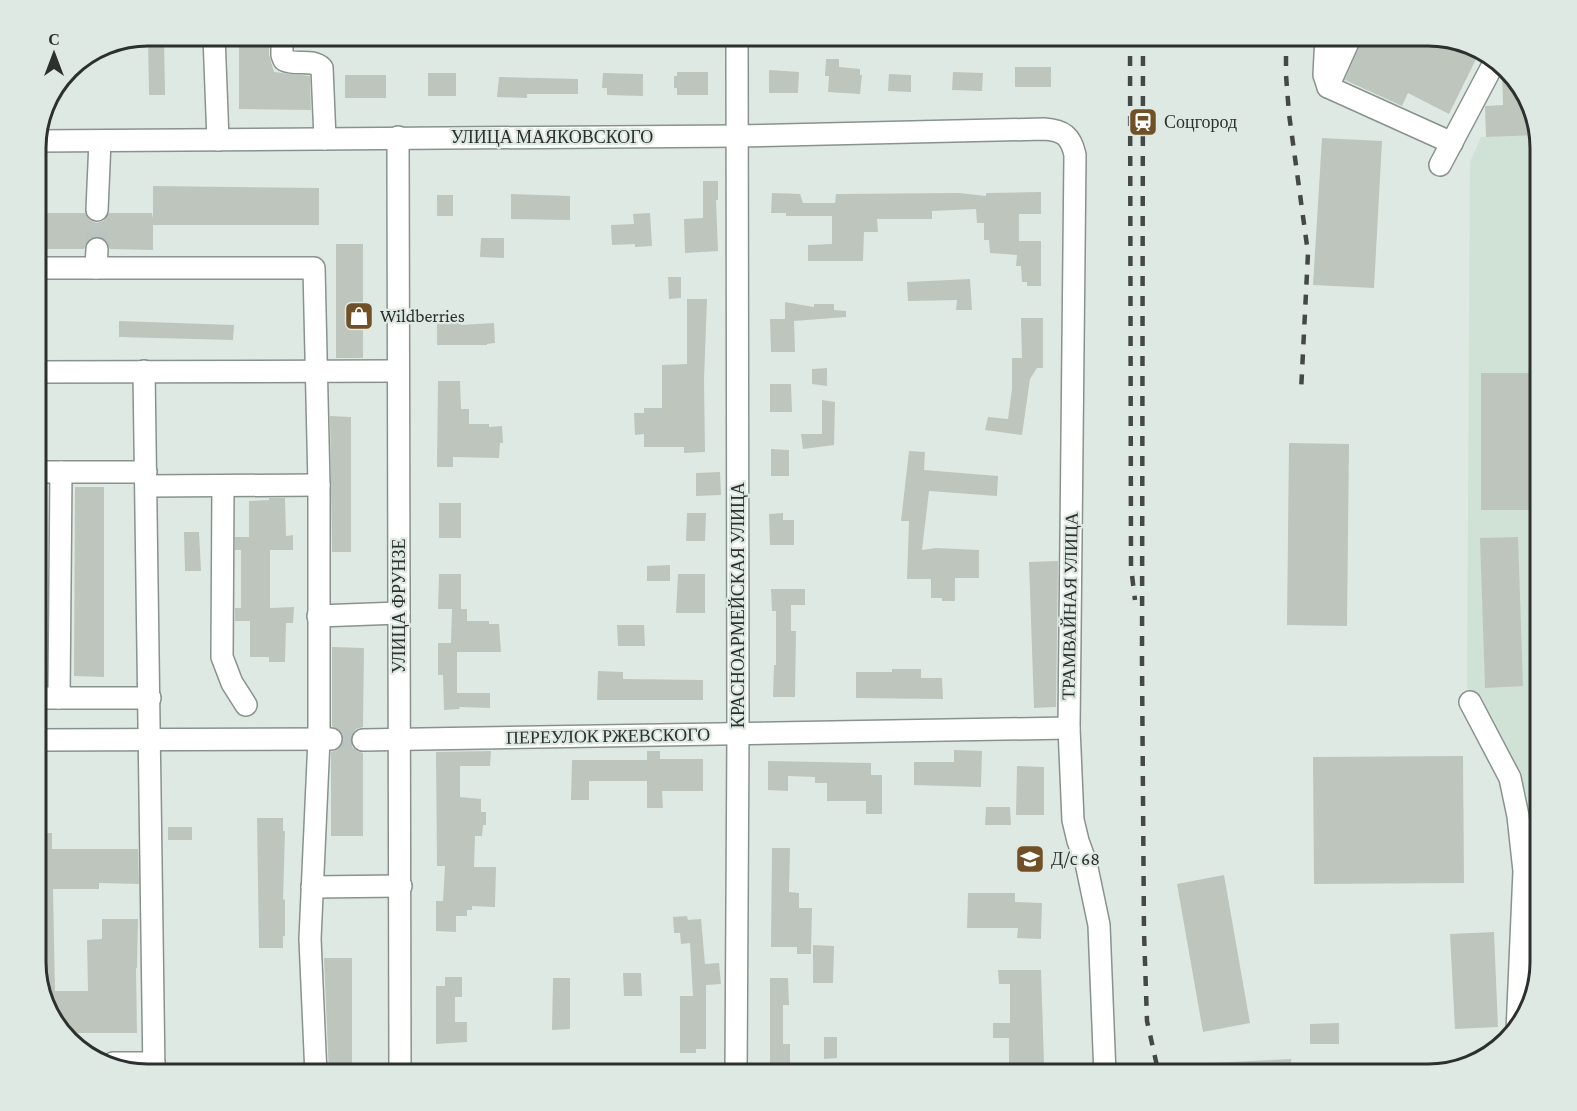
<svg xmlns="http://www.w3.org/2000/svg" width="1577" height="1111" font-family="'Crimson Pro',serif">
<rect width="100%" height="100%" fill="#dfe9e3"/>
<path fill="#d0e1d6" d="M1538,135L1541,148V848L1525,789L1467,686L1470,162L1481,137Z"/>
<g fill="#bec5bc">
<path d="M148,36H164L165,95H149Z"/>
<path d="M239,36H269V55L274,72L310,76L311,110L239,109Z"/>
<path d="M1364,36H1369L1387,45L1391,36H1429L1479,53L1449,114L1408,93L1402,106L1345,80Z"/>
<path d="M826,59H839V67L860,69V75H862L860,94L828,92L829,76H825Z"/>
<rect x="1015" y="67" width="36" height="20"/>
<path d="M1505,69L1529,98L1538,135L1486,137L1485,106L1503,105L1502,74Z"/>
<path d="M769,70L799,72L798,93H769Z"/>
<path d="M677,72H708V95H677V88H674V76H677Z"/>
<path d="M953,72L983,73L982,91L952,90Z"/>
<rect x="428" y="73" width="28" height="23"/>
<path d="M603,73L643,74V96L607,95V88H602Z"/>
<path d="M889,74L911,75V92L888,91Z"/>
<rect x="345" y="75" width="41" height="23"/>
<path d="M499,77L578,79V94H527V98L497,97Z"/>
<path d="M1322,138L1382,141L1374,288L1313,285Z"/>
<path d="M703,181H718V200H716L718,251L685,253L684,219L703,218Z"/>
<path d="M153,186L319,188V225H153V250L110,249L104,239L97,236L87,242L84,249H40V213H85L90,220L96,223L103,221L109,213H152L153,219Z"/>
<path d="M1041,192V214H1019V241H1041V286H1027V282H1022L1021,266H1016L1017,255L990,253L989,240H984V223H977L976,209L932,211V219H877L878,232H864L863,261H808V245L832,244V216H786V213H771L772,193L800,194L803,203H835L836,194L959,193L986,196V193Z"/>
<path d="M511,194L570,196V220L511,219Z"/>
<rect x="437" y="195" width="16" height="21"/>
<path d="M650,213L652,246L635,247V244L612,245L611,225L634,224L633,214Z"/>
<path d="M481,238H504V258L480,257Z"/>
<rect x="336" y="244" width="27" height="114"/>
<path d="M668,277H681V298L669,299Z"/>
<path d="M970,279L972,310H956L957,300L908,301L907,282Z"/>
<path d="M687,299H707L704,380L705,452L684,453V447H644V434L635,435L634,413H644V408H662V365L687,364Z"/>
<path d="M785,302L814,307V304H834V310L846,311V317L794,321L795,352H771L770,319H785Z"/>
<path d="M1021,318H1043V368H1037L1030,379L1022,435L985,430L988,417L1008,419L1012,389V358H1022Z"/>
<path d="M437,320H461V325L494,323L495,343L487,344V345H437Z"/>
<path d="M119,321L234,325L233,340L119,337Z"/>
<path d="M827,368V386L812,384V369Z"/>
<rect x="1481" y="373" width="60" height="137"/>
<path d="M438,381H460L461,409H469V424H489V427L502,426L503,443H500L499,458L453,457V467H437Z"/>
<path d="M770,384H791L792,412H770Z"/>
<path d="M822,400L835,402L834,445L803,449L801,434H822Z"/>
<path d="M330,416L351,417V552H332Z"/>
<path d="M1289,443L1349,444L1347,626L1287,625Z"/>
<path d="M771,449L789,450V476H771Z"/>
<path d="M909,451L925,452L924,470L998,476L997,496L929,491L922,550L936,548L979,550V578H955V601H942V598H931V579H907L909,521H901Z"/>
<path d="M720,472L721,495L696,496V473Z"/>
<path d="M75,487H104V677L74,676Z"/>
<path d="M269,498H285L286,536L293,535V550H270V608L294,607L293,623H286L285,662H269V657H250V621H235V608H241V550H235V537H249V501L269,500Z"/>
<rect x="439" y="503" width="22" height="35"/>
<path d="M687,513H706L705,541H686Z"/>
<path d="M783,513V520H794V545H770L769,514Z"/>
<path d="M184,532H199L201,571H185Z"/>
<path d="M1518,537L1523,686L1485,688L1480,538Z"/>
<path d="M1058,561L1056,707L1034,708L1029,562Z"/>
<path d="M670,565V581H647V566Z"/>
<path d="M439,574H461V609H467V621H489V624H499L501,652H457V693H490V708L459,707L460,709L444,710L443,675H438V643H451L452,609H438Z"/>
<path d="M678,574H705V613H676Z"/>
<path d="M771,589H805V605H791V631H796L795,697H773L774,665H776V611H772Z"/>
<path d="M617,625H644L645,646H618Z"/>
<path d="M332,647L364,648L363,727L356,729L350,740L352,747L357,751L363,753V836H331V752L338,750L344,740L342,732L332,726Z"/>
<path d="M892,669H921V678H942L943,699L856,698V672H892Z"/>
<path d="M598,671L623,672V679L703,680V700H597Z"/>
<path d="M954,750L982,751L981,787L914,785V762H954Z"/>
<path d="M491,751L490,766H460V797L481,799V812H486V825H483L482,836H475L474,867H496L495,907L472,906V910H467V916H456V932L436,931V901H443L445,866H437L436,752Z"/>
<path d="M647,751H660V759H703V791H662L663,808H647V781H589V800H571L572,760H647Z"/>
<path d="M1463,756L1464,883L1314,884L1313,757Z"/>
<path d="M768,761L871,763V775H882V814H866V801H827V783H815V777L788,776V791L768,790Z"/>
<path d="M1017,766L1044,767V815H1016Z"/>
<path d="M986,807H1010L1011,825H985Z"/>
<path d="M257,818H283V831H285L283,900L285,899V936H283V948H259Z"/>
<rect x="168" y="827" width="24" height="13"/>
<path d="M36,833H52V849H138L139,884L99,883V889H53L55,991H88L87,940L102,939V919H138L137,968H136L137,1033H65L48,1013L36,970Z"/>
<path d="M772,848H790L789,892L799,893V908H812L811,954H797V947H771Z"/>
<path d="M1224,875L1250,1023L1203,1032L1177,884Z"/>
<path d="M968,893H1015V902L1042,903L1041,939L1017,938L1018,928H967Z"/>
<path d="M687,916L688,920L701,919L705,964L719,963L721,984L706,985V1049H696V1053H680V996H693L690,943L681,944L680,933H674L673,917Z"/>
<path d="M1494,932L1498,1027L1455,1029L1450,934Z"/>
<path d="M813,945L834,946L833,983H813Z"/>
<path d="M324,958H352V1075H329Z"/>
<path d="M998,970H1041L1044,1064L1009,1065V1038H993V1023H1010V984H999Z"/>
<path d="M623,973H641L642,996H624Z"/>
<path d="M445,977H462V997H455V1022H467V1042L436,1044V986H445Z"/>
<path d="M553,978H570V1029L552,1030Z"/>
<path d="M770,978H788L789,1005H783V1044H790V1072L770,1073Z"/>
<path d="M1339,1023V1044H1310V1024Z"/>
<path d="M824,1037H837V1058L824,1059Z"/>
<path d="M1291,1059V1075H1191L1190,1064Z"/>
</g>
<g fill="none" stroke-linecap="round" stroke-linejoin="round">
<g stroke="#bbc4bf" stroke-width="21" stroke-dasharray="21 10" stroke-linecap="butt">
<path d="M97,249V210"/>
<path d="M331,739L363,740"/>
</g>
<g stroke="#89938d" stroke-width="24">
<g id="minor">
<path d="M214,36L218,140"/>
<path d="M282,36V55L284,60C296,66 312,58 322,68L325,139"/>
<path d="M1326,36L1324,75L1328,87L1452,143"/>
<path d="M1328,87L1351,36"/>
<path d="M398,137L400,1075"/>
<path d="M36,141L737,136L1044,129C1063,130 1071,136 1075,155L1069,728L1073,820L1078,841L1086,863L1099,925L1105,1075"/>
<path d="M1440,165L1496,59"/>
<path d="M97,210L100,141"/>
<path d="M36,268H96L97,249"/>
<path d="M96,268H314L319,485V739L310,939L316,1075"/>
<path d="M144,371L154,1075"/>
<path d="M36,372L397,371"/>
<path d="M36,472H146"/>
<path d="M147,486L319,485"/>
<path d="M223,486L222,657L232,683L246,705"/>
<path d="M318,616L399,613"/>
<path d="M36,698H150"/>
<path d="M59,698L61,472"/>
<path d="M1470,702L1510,778L1518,816L1524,871L1517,1032"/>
<path d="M36,740L331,739"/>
<path d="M363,740L1069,728"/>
<path d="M312,887L401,886"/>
<path d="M113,1063H154"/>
<path d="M736,1075L738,733L737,36"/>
</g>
</g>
<use href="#minor" stroke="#fff" stroke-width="21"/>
<g stroke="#444947" stroke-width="4.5" stroke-dasharray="10 10" stroke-linecap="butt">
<path d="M1130,36L1131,567L1135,600"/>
<path d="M1143,36L1142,663L1144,932L1147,1021L1159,1075"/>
<path d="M1286,36V75L1289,114L1308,253L1301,392"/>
</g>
</g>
<defs>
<g id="station-square" transform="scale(1.5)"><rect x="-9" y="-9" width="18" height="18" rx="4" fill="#715027" stroke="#dfe9e3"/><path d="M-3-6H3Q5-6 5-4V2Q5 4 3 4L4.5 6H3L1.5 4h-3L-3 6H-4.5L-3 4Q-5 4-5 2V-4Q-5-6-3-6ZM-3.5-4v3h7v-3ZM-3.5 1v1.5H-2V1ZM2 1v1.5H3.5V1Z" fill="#fff"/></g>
<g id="shop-square" transform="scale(1.5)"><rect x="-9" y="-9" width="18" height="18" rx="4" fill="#715027" stroke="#dfe9e3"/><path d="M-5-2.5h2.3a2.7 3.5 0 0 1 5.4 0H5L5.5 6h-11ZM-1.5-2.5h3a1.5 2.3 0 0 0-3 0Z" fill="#fff"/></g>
<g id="school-square" transform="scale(1.5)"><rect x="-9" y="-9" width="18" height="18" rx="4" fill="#715027" stroke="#dfe9e3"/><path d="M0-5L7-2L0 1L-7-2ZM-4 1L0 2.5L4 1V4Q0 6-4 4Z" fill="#fff"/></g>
</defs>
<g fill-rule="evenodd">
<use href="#station-square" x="1143" y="122"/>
<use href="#shop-square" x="359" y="316"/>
<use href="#school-square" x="1030" y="859"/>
</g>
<g text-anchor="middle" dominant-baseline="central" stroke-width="4.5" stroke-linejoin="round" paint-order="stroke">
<g font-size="18" fill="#2c302e" stroke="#dfe9e3" text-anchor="start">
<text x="1164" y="122">Соцгород</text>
<text x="380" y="316">Wildberries</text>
<text x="1051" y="859">Д/с 68</text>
</g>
<g font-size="18" fill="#2c302e" stroke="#dfe9e3">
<text x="552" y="137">УЛИЦА МАЯКОВСКОГО</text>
<text transform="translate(738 605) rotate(-90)">КРАСНОАРМЕЙСКАЯ УЛИЦА</text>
<text transform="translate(399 606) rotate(-90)">УЛИЦА ФРУНЗЕ</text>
<text transform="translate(1070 606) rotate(-89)">ТРАМВАЙНАЯ УЛИЦА</text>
<text transform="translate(608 736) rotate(-1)">ПЕРЕУЛОК РЖЕВСКОГО</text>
</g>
</g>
<path d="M0 0H1577V1111H0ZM148 46H1428A102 102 0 0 1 1530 148V962A102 102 0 0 1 1428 1064H148A102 102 0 0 1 46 962V148A102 102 0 0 1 148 46Z" fill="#dfe9e3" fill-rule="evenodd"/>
<path fill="none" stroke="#2c302e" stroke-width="3" d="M148 46H1428A102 102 0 0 1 1530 148V962A102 102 0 0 1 1428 1064H148A102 102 0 0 1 46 962V148A102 102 0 0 1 148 46Z"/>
<g transform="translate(54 54)" stroke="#dfe9e3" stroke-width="4.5" paint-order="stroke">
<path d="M0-4.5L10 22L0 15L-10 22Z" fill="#2c302e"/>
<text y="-9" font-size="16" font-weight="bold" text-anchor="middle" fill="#2c302e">С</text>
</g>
</svg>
